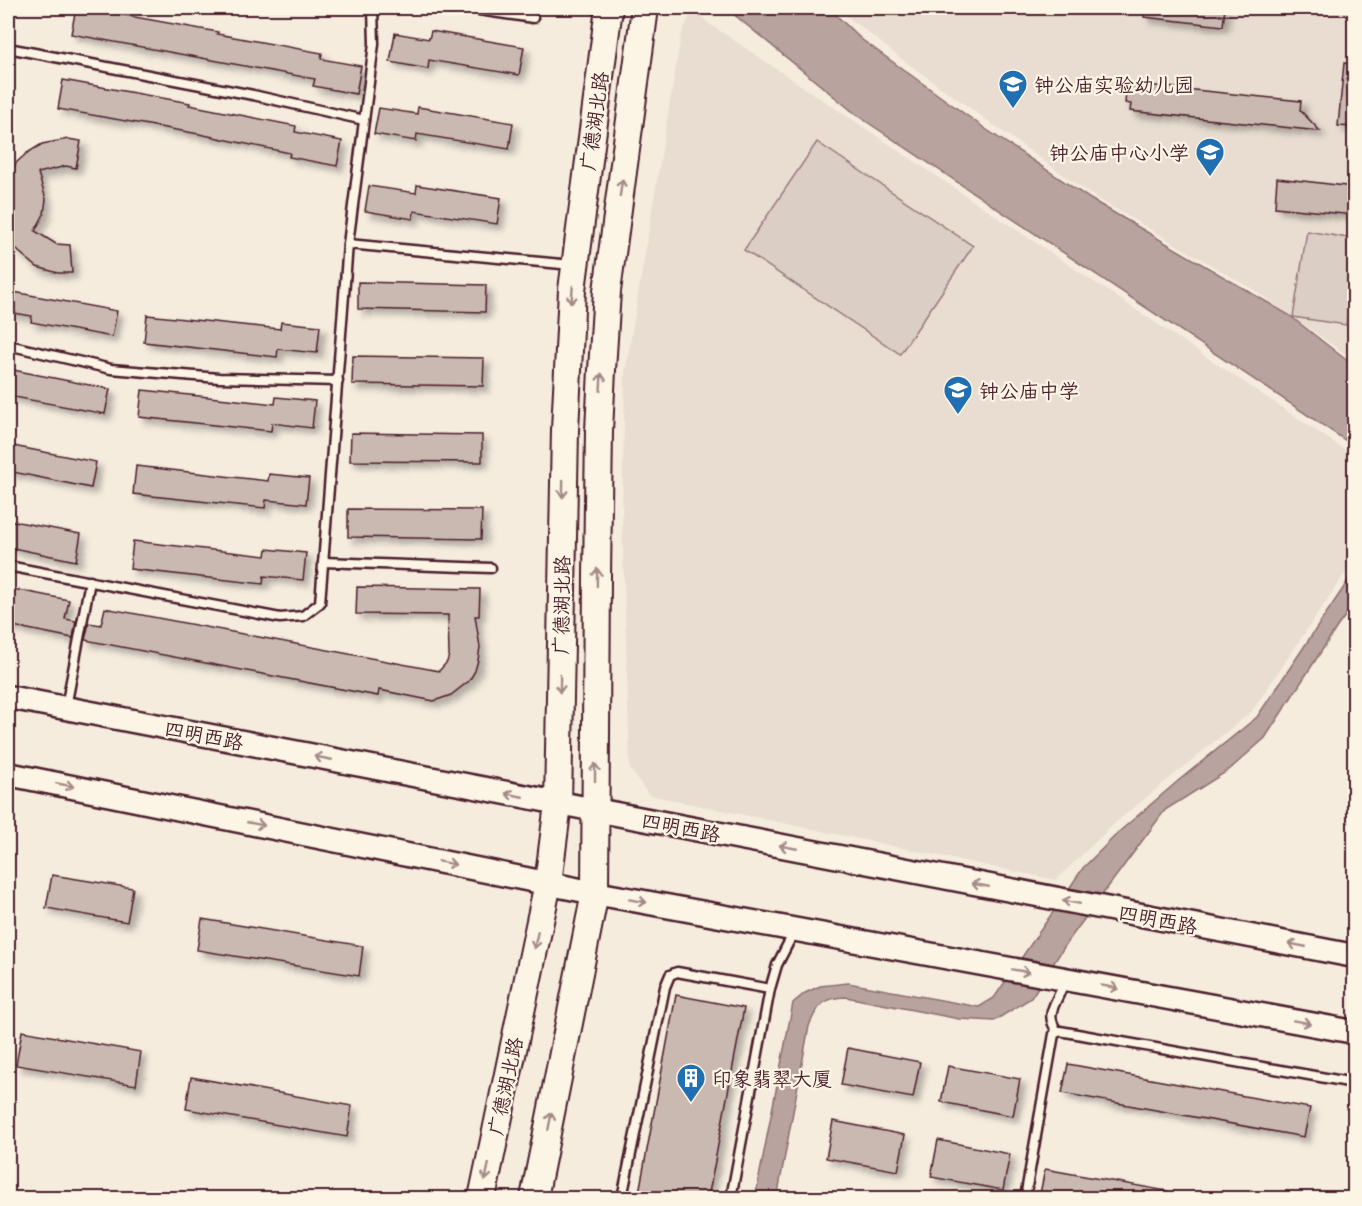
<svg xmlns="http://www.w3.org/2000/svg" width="1362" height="1206" font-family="'Patrick Hand','LXGW WenKai TC',sans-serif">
<defs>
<filter id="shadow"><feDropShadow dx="5.5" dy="5.5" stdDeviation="3" flood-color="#0004"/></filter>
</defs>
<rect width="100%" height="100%" fill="#f5ecde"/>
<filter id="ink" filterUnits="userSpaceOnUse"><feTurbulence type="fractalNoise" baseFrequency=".0167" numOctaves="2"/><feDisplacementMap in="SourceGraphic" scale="12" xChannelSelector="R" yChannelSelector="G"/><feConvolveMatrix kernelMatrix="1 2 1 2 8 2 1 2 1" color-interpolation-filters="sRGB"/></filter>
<g filter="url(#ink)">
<g fill="#e8ddd0">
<path d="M840,8H1354V360L1254,290L1090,194L903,60L843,13Z"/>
<path d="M693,9L708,23L1354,456V560L1252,711L1115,823L1056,880L649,795L630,769L622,520L625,374L681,35Z"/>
</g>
<g fill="#dbcec4" stroke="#927678" stroke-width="1.5">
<path d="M817,142L973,246L900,354L744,250Z"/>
<path d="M1307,231L1354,239V274L1346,325L1293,317Z"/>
</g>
<g fill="#b8a39e" stroke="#8c6e70" stroke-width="1.5">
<path d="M726,8H832L837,16L861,39L987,130L1092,200L1289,315L1354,366V446L858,116Z"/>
<path d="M1354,572V604L1337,627L1265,738L1229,770L1165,810L1068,941L1031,998L994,1021L959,1019L846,997C824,997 817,1006 809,1026L777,1198H755L793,1003L805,993L820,986L848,983L979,1007L994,998L1083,868L1121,830L1178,781L1257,717Z"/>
</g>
<g fill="#cab9b1" stroke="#4a1f2b" stroke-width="1.5" filter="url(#shadow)">
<path d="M76,8H85L218,32L217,34L322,53L321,59L361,66L356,94L313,86L315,79L71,34Z"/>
<path d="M1145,8H1225L1223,26L1144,17Z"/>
<path d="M431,31L524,47L519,75L429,60L428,69L390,62L395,33L429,39Z"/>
<path d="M1344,63L1354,64V127L1338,126Z"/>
<path d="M63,80L190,103L189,105L296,126L295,132L342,141L337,166L289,157L290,153L199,134L58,109Z"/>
<path d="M1127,83L1301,101L1300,110L1320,131L1130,111L1131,104L1125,103Z"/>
<path d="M418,107L513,123L509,149L417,134L416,141L374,134L379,108L417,114Z"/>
<path d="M68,139L81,141L76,168L66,166L38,173L46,199L44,214L35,231L56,244L70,245L72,273H58L37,267L19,252L10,241L8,235V178L17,162L27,153L42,144Z"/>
<path d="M1277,178L1354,187V215L1275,207Z"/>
<path d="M417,185L501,198L497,224L414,211L413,219L365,211L369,186L416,193Z"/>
<path d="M358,282L486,285L485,312L358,309Z"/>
<path d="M8,291L117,311L112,337L31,322L32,316L8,312Z"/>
<path d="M147,315L280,329L281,322L320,326L317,353L278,349L277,357L144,342Z"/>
<path d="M353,356L484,358L483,386L352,384Z"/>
<path d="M8,369L110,389L105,414L9,396L11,387H8Z"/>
<path d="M142,390L275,404L276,397L315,401L312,428L272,423L271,431L139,417Z"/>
<path d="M351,433L482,435V462L350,461Z"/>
<path d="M8,445L96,462L91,488L8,471Z"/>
<path d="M136,466L268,481L269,474L309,478L306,504L266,500L265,508L133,494Z"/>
<path d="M348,509L482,510L481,539L348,537Z"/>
<path d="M8,520L81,534L76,561L8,547Z"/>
<path d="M133,541L266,556L267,549L306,553L303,580L264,576L263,584L130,569Z"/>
<path d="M357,587L480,589L479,616H475L480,647L478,660L475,671L469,681L451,695L434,701L379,690L378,696L85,640L89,623L101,625L105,608L439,671L447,662L449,655L448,615L356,614Z"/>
<path d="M8,588L69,600L65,619L76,621L73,638L8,625Z"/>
<path d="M52,875L133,888L127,922L46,908Z"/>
<path d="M202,919L363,946L359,976L197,950Z"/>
<path d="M676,995L744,1008L708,1198H638Z"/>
<path d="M22,1031L141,1052L136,1085L16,1065Z"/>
<path d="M848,1048L920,1062L913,1098L841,1085Z"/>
<path d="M1068,1064L1310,1108L1304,1137L1062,1093Z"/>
<path d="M948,1066L1020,1079L1013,1116L941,1102Z"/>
<path d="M191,1077L352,1106L347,1137L186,1109Z"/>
<path d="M833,1121L905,1135L898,1171L826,1158Z"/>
<path d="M938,1140L1010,1154L1003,1190L931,1177Z"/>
<path d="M1045,1169L1167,1191L1166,1198H1064L1040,1194Z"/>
</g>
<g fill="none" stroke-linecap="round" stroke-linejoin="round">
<g stroke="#4a1f2b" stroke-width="13">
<g id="lane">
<path d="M465,8L533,18"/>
<path d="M8,48L253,95L364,120"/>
<path d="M348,244L572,265"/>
<path d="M8,345L111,369L219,378L338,381"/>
<path d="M323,562L491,568"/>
<path d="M8,566L280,618L303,616L320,603L348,244L374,44L373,8"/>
<path d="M66,707L90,581"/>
<path d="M1058,1032C1042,1013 1059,1002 1064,981"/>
<path d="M622,1198L665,987L670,975L677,972L770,989"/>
<path d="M731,1198L770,989L777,965L794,932"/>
<path d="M1025,1198L1054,1034L1060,1031L1354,1083"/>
</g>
</g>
<g stroke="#4a1f2b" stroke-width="27">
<g id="secondary">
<path d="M8,697L1354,956"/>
<path d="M8,774L595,893L1354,1032"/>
</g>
</g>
<g stroke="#4a1f2b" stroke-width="30">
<g id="primary">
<path d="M482,1198L548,883L558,804L565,430L572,290L609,8"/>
<path d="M534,1198L595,893L597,576L599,431L602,370L607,291L645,8"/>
</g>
</g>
<use href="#lane" stroke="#fcf5e5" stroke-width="8"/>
<use href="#secondary" stroke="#fcf5e5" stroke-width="22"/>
<use href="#primary" stroke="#fcf5e5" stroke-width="26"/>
</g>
<defs><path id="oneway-shaft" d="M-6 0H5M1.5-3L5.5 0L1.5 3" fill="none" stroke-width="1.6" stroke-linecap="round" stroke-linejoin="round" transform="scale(1.5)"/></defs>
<g stroke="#a38a88">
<use href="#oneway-shaft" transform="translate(621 188) rotate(-82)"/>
<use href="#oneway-shaft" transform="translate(572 295) rotate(95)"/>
<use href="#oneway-shaft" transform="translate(601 382) rotate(-87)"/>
<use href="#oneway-shaft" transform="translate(563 489) rotate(91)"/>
<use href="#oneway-shaft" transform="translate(597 577) rotate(-89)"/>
<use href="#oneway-shaft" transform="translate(560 684) rotate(91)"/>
<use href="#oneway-shaft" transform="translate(323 758) rotate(-169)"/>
<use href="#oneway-shaft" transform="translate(595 772) rotate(-90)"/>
<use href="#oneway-shaft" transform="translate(65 785) rotate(11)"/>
<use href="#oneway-shaft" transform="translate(514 795) rotate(-169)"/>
<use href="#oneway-shaft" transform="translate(256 824) rotate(11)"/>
<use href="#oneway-shaft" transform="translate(788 847) rotate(-169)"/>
<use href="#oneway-shaft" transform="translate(447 863) rotate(11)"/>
<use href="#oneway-shaft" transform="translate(980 885) rotate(-169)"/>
<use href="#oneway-shaft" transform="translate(638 901) rotate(10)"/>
<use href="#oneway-shaft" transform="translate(1071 902) rotate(-169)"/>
<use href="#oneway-shaft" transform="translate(536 940) rotate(102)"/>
<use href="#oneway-shaft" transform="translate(1297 945) rotate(-169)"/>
<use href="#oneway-shaft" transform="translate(1021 971) rotate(10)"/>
<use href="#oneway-shaft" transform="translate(1110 987) rotate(10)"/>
<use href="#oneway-shaft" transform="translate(1302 1022) rotate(10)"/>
<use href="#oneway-shaft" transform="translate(550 1121) rotate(-79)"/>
<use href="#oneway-shaft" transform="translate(487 1172) rotate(102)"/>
</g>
</g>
<defs>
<g id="school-pin" transform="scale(1.5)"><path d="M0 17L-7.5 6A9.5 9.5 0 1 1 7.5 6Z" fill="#1f6fb2" stroke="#fcf5e5"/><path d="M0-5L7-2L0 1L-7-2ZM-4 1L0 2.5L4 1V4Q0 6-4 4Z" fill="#fff"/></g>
<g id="building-pin" transform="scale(1.5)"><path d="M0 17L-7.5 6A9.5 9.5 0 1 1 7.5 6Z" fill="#1f6fb2" stroke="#fcf5e5"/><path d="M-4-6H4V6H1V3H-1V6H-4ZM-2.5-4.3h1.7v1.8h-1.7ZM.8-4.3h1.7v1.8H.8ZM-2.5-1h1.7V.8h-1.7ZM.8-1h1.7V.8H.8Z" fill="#fff"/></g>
</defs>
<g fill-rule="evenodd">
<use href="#school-pin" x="1013" y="84"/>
<use href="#school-pin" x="1210" y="152"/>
<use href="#school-pin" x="958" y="390"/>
<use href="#building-pin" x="691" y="1078"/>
</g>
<g text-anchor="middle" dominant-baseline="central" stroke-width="4.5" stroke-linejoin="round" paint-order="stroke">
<g font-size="20" fill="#4a1f2b" stroke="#fcf5e5" text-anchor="start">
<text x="1034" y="84">钟公庙实验幼儿园</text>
<text x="1189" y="152" text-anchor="end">钟公庙中心小学</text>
<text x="979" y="390">钟公庙中学</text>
<text x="712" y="1078">印象翡翠大厦</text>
</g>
<g font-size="20" fill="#4a1f2b" stroke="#fcf5e5">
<text transform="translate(594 121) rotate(-82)">广德湖北路</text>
<text transform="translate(561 605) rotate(-89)">广德湖北路</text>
<text transform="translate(204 735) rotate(11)">四明西路</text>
<text transform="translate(681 827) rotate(11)">四明西路</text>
<text transform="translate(1158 919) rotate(11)">四明西路</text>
<text transform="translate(505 1086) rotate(-78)">广德湖北路</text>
</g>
</g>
<rect width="1362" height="1206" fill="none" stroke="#fcf5e5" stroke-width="30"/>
<rect x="15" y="15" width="1332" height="1176" fill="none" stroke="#4a1f2b" stroke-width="2" filter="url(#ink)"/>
</svg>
